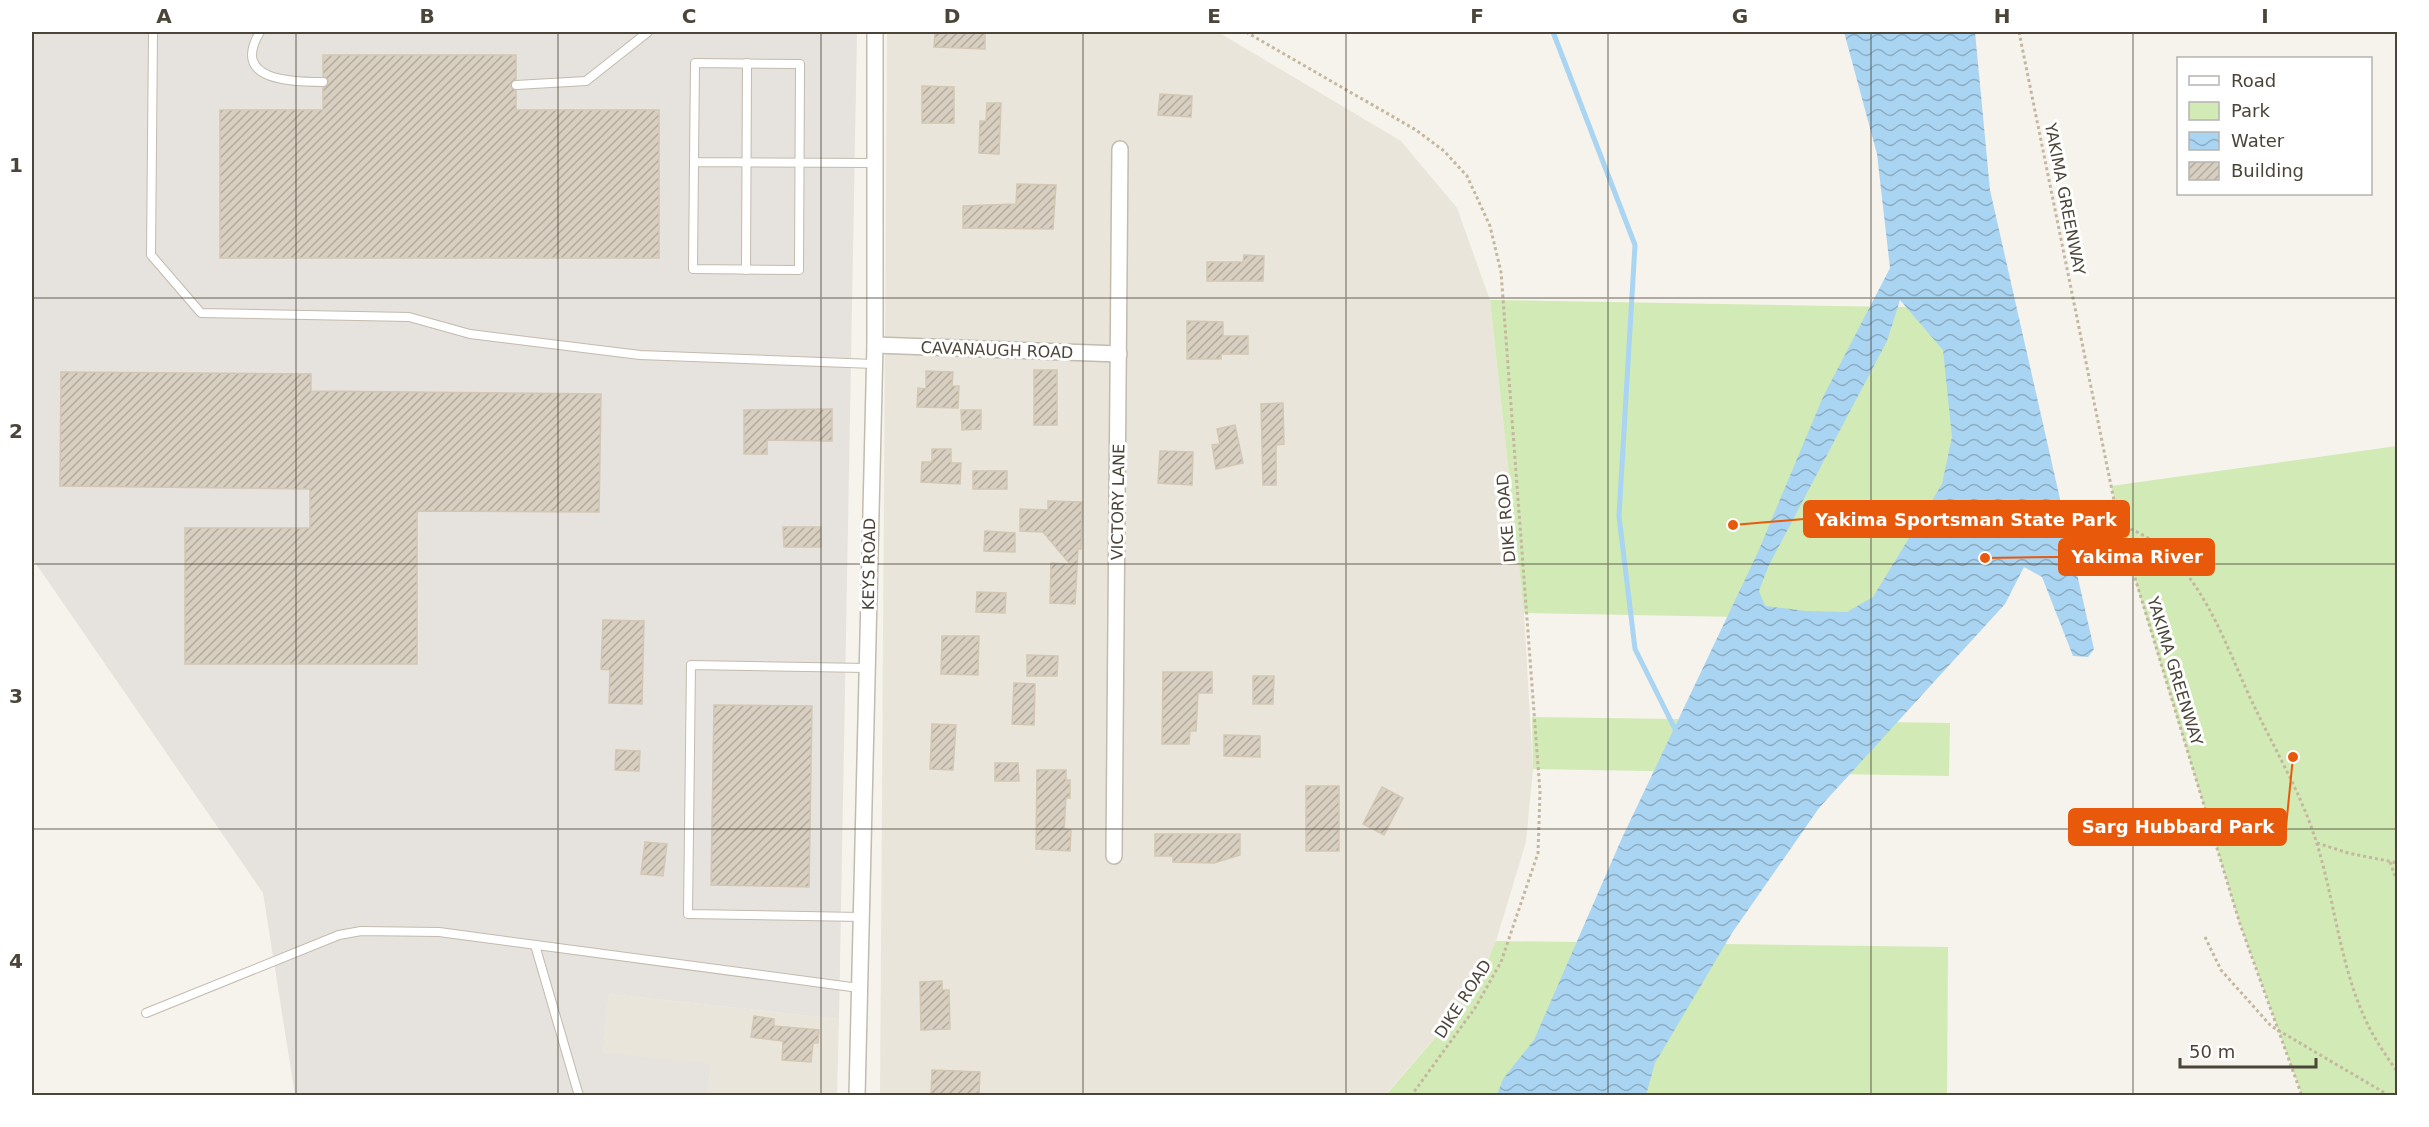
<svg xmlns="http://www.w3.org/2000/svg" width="2429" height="1127" font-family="'DejaVu Sans',sans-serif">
<defs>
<pattern id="water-waves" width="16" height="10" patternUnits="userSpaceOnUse" patternTransform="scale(1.5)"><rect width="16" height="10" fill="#a9d4f2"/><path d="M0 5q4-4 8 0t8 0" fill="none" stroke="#8caec5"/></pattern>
<pattern id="building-hatch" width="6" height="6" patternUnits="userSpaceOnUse" patternTransform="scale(1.5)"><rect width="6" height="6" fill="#d8cfc1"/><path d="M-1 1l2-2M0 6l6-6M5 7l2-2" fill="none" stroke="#b1aa9e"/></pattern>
</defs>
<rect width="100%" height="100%" fill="#f6f3ec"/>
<g fill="#eae5da">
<path d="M887,32H1218L1401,141L1457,208L1490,300L1524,613L1533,769L1526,842L1496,941L1473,994L1385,1095L880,1096Z"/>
<path d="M609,994L839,1019L837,1095H708L711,1065L603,1052Z"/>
</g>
<path fill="#e6e2dd" d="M32,32H857L839,1019L609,994L603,1052L711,1064L708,1095H295L263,893L32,558Z"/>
<g fill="#d2eab5">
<path d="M1490,300L1954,308L1951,621L1524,613Z"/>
<path d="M2397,446V1095H2302L2240,924L2138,590L2111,486Z"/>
<path d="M1532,717L1950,723L1949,776L1533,769Z"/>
<path d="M1496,941L1948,947L1947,1095L1385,1096L1473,994Z"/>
</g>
<path fill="url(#water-waves)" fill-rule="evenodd" d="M1844,32H1975L1990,190L2094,649L2088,657L2073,656L2042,577L2024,567L2005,604L1819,808L1732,933L1655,1063L1646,1095H1497L1503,1079L1534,1040L1622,838L1758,552L1823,397L1890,268L1877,154ZM1900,300L1943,350L1952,437L1942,484L1873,597L1847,612L1806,611L1765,606L1759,591L1769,565L1887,341Z"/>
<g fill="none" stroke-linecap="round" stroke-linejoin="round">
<path stroke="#a9d4f2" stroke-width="5" d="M1553,32L1635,245L1619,516L1635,649L1677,733"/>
</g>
<g fill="url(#building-hatch)" stroke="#d3c7b4" stroke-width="1.5">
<path d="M935,32H985V49L934,47Z"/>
<path d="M323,55H516V79L510,85L516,91V110H659V258H220V110H323V88L329,81L323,76Z"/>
<path d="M922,86L954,87V123H922Z"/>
<path d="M1160,94L1192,96L1191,117L1158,115Z"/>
<path d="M987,103H1001L999,154L979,153L980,121H986Z"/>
<path d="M1017,184L1056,185L1053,229L963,228V206L1016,204Z"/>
<path d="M1244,255L1264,256L1263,281H1207V262H1243Z"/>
<path d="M1187,321L1223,322V336H1248V354H1221V359H1187Z"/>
<rect x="1034" y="370" width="23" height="55"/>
<path d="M926,371L953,372L952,386H959L958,408L917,407L918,388L926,389Z"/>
<path d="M61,372L311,374V391L601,394L599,512L417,511V664H185V528H310V489L60,486Z"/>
<path d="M1283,403L1284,444L1276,445V485H1263L1261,404Z"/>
<path d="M832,409V441L767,440V454H744V410Z"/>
<path d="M961,410H981V429L962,430Z"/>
<path d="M1235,425L1243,463L1216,469L1212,445L1220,444L1217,429Z"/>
<path d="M932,449H951V463H961L960,484L921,482L922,462H932Z"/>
<path d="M1160,451L1193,452L1192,485L1158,483Z"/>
<rect x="973" y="471" width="34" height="18"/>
<path d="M1048,501L1082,502L1081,549H1078L1075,604L1050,603L1051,563L1070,564L1043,532L1020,531V509L1048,510Z"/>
<path d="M783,527H821V547H784Z"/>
<path d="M985,531L1015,533V552L984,551Z"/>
<path d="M977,592L1006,593L1005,613L976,612Z"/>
<path d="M603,620L644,621L642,704L609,703L610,670L601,669Z"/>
<path d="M942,636H979L978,675L941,674Z"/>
<path d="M1027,655L1058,656L1057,676H1027Z"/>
<path d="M1163,672H1212V693H1198L1196,731H1190L1189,744H1162Z"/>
<path d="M1253,676H1274L1273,704H1253Z"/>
<path d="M1014,683L1035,684L1034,725L1012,724Z"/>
<path d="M714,705L812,706L809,887L711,885Z"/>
<path d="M932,724L956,725L953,770L930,769Z"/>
<path d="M1224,735L1260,736V757L1224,756Z"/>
<path d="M616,750L640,751L639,771L615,770Z"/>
<path d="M995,763H1018L1019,781H995Z"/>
<path d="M1037,770H1066V780H1070V798H1066L1064,829L1071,830L1070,851L1036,849Z"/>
<rect x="1306" y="786" width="33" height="65"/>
<path d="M1382,787L1403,798L1384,835L1363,824Z"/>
<path d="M1155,834H1240V855L1214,863L1173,862V856H1155Z"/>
<path d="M645,842L667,844L663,876L641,874Z"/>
<path d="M942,981V990H949L950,1029L921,1030L920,982Z"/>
<path d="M754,1016L774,1019V1026L819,1030L818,1043H813L811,1062L782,1060L783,1041L751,1037Z"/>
<path d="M932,1070L980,1072L979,1095L931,1094Z"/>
</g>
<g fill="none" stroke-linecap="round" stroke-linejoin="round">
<g stroke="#c2bbae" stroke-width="10">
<g id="lane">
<path d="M153,32L151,255L201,313L409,317L470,334L640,355L874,364"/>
<path d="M260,32C230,81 292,82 323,82"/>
<path d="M516,85L586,81L648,32"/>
<path d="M694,162L695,63L800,64L799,270L693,269L694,162L875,163"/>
<path d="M746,270L747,63"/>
<path d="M861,917L688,914L691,665L867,668"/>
<path d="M535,945L579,1096"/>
<path d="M146,1013L339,935L361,931L439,932L859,988"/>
</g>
</g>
<g stroke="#c2bbae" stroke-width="18">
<g id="street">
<path d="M875,345L1119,354"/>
<path d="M1114,856L1120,149"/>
<path d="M857,1096L875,345V32"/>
</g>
</g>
<g stroke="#c4b79f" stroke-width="3" stroke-dasharray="3 3" stroke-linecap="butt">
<path d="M1246,32L1416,130L1444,151L1467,176L1490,226L1501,272L1540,792L1538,853L1501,962L1475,1008L1411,1096"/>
<path d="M2019,32L2119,525L2240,924L2302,1096"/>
<path d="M2119,525C2199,549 2224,646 2257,712C2278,755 2303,798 2317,844C2335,902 2340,967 2367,1023C2375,1040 2387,1057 2398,1073"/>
<path d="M2317,843L2348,853L2398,863"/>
<path d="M2390,862L2398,884"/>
<path d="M2205,937L2221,970L2271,1026L2390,1096"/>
</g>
<use href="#lane" stroke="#fff" stroke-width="8"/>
<use href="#street" stroke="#fff" stroke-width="15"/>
</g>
<path fill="none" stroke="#4b4439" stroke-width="1.5" stroke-opacity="0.55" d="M296,32V1096M558,32V1096M821,32V1096M1083,32V1096M1346,32V1096M1608,32V1096M1871,32V1096M2133,32V1096M32,298H2398M32,564H2398M32,829H2398"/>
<g text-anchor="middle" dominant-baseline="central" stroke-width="6" stroke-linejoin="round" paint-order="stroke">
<g font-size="16" fill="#4b4439" stroke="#fff">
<text transform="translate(2065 199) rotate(79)">YAKIMA GREENWAY</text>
<text transform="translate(997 350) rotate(2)">CAVANAUGH ROAD</text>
<text transform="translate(1118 502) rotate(-89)">VICTORY LANE</text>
<text transform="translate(1506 518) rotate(-95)">DIKE ROAD</text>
<text transform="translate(869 564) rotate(-89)">KEYS ROAD</text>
<text transform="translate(2175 671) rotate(73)">YAKIMA GREENWAY</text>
<text transform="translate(1463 999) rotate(-57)">DIKE ROAD</text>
</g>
</g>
<path fill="none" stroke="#e8590c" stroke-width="2" d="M1733 525L1804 519M1985 558L2059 557M2293 757L2286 827"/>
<g fill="#e8590c" stroke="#fff" stroke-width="2">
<circle cx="1733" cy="525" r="6"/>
<circle cx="1985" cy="558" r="6"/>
<circle cx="2293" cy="757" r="6"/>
</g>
<g fill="#e8590c" stroke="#e8590c" stroke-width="2">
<rect x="1804" y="501" width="325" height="36" rx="6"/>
<rect x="2059" y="539" width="155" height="36" rx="6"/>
<rect x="2069" y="809" width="217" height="36" rx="6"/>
</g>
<g font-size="18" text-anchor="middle" font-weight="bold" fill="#fff">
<text x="1966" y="526">Yakima Sportsman State Park</text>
<text x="2137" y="563">Yakima River</text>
<text x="2178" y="833">Sarg Hubbard Park</text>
</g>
<rect width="2429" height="1127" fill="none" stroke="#ffffff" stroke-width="66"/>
<rect x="2177" y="57" width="195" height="138" fill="#ffffff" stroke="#b7b4b0" stroke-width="1.5"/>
<rect x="2189" y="76" width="30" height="9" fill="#ffffff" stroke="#b7b4b0" stroke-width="1.5"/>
<text x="2231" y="87" font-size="18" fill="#4b4439">Road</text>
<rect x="2189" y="102" width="30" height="18" fill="#d2eab5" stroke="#b7b4b0" stroke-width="1.5"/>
<text x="2231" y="117" font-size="18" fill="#4b4439">Park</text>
<rect x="2189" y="132" width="30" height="18" fill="url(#water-waves)" stroke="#b7b4b0" stroke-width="1.5"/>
<text x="2231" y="147" font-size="18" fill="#4b4439">Water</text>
<rect x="2189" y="162" width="30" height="18" fill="url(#building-hatch)" stroke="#b7b4b0" stroke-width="1.5"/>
<text x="2231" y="177" font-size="18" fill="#4b4439">Building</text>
<path d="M2180 1058v9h136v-9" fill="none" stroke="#4b4439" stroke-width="3"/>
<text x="2189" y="1058" font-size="18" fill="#4b4439" stroke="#ffffff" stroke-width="4.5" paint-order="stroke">50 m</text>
<rect x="33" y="33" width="2363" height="1061" fill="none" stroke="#4b4439" stroke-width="2"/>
<g font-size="20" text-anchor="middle" font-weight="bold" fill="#4b4439">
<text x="164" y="23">A</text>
<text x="427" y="23">B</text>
<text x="689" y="23">C</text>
<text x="952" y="23">D</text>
<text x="1214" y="23">E</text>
<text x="1477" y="23">F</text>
<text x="1740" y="23">G</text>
<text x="2002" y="23">H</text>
<text x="2265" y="23">I</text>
<text x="16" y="172">1</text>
<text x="16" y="438">2</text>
<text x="16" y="703">3</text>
<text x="16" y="968">4</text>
</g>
</svg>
